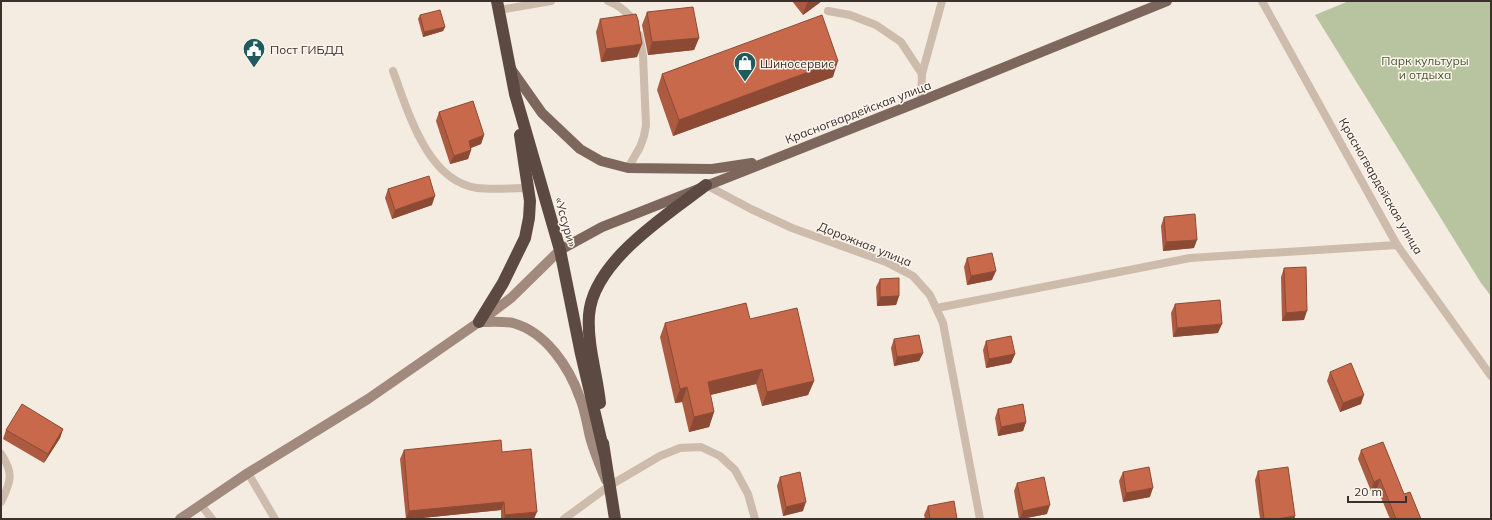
<svg xmlns="http://www.w3.org/2000/svg" width="1492" height="520" font-family="Mulish,sans-serif">
<rect width="100%" height="100%" fill="#f4ebe1"/>
<path fill="#b8c4a0" d="M1349,1H1491V296L1481,283L1315,15Z"/>
<g fill="none" stroke-linecap="round" stroke-linejoin="round">
<g stroke="#cdbbac" stroke-width="8">
<path d="M608,1C619,5 628,13 635,22"/>
<path d="M1262,1L1397,245L1491,376"/>
<path d="M499,10L551,1"/>
<path d="M828,11L850,15L876,25L901,42L922,74L921,101"/>
<path d="M393,71C408,111 427,181 477,188C494,190 511,188 529,188"/>
<path d="M922,74L942,1"/>
<path d="M628,168L640,147L644,136L646,125L643,56L639,35"/>
<path d="M706,185L751,209L792,228L886,262L913,276L930,295L943,323L980,519"/>
<path d="M937,308L1190,258L1397,245"/>
<path d="M1,454C14,473 11,482 1,502"/>
<path d="M248,473L275,519"/>
<path d="M201,505L212,519"/>
<path d="M564,519L609,486L660,456L680,448L701,447L720,456L735,470L748,494L755,519"/>
</g>
<g stroke="#a18a7d" stroke-width="10">
<path d="M479,322C490,322 502,321 513,323C546,332 569,367 580,398C585,410 587,424 590,437C594,452 600,466 606,480"/>
<path d="M180,519L248,473L368,399L479,322L511,298L560,250"/>
</g>
<g stroke="#7d675c" stroke-width="10">
<path d="M511,69L542,113L580,149L601,161L628,168L712,169L752,163"/>
<path d="M560,250L602,227L921,101L1167,1"/>
</g>
<g stroke="#5c4a42" stroke-width="12">
<path d="M497,1L515,94L560,250L581,354L604,452"/>
<path d="M479,322L503,283L525,238L529,218L530,201L520,135"/>
<path d="M600,403C597,374 587,345 589,315C593,261 667,215 706,185"/>
<path d="M603,443L615,519"/>
</g>
</g>
<g fill="#ac5a40">
<path d="M792,1H822L803,15Z"/>
<path d="M647,12L699,38L694,50L648,55L642,25Z"/>
<path d="M420,15L445,27L443,31L423,37L418,19Z"/>
<path d="M600,19L637,57L601,62L596,32Z"/>
<path d="M662,74L833,77L673,136L657,90Z"/>
<path d="M439,112L484,135L481,144L471,148V150L468,159L450,164L436,121Z"/>
<path d="M388,189L432,205L392,219L385,198Z"/>
<path d="M1164,217L1194,248L1163,251L1161,226Z"/>
<path d="M967,258L992,280L967,285L964,267Z"/>
<path d="M1284,268L1304,320L1282,321L1281,277Z"/>
<path d="M880,279L899,296L896,305L877,306L876,287Z"/>
<path d="M1175,304L1218,333L1173,337L1171,313Z"/>
<path d="M750,319L814,381L808,395L762,406L756,384L710,395L714,412L709,427L689,432L682,402L675,403L660,337L665,323Z"/>
<path d="M894,339L923,353L919,361L894,366L891,348Z"/>
<path d="M986,341L1015,354L1011,363L986,368L983,350Z"/>
<path d="M1330,372L1361,404L1340,412L1327,381Z"/>
<path d="M998,409L1026,422L1023,431L998,436L995,418Z"/>
<path d="M63,429L60,438L44,463L3,439L6,430Z"/>
<path d="M404,450L502,452L534,519H501V510L412,519H406L400,459Z"/>
<path d="M1361,450L1404,494L1421,519H1390L1377,488L1371,491L1358,459Z"/>
<path d="M1258,471L1295,516L1294,519H1260L1255,480Z"/>
<path d="M1123,472L1150,497L1123,502L1119,481Z"/>
<path d="M780,477L803,511L783,516L777,486Z"/>
<path d="M1017,483L1047,514L1022,519H1019L1014,491Z"/>
<path d="M928,506L957,519H925L924,515Z"/>
</g>
<g fill="#8c4a34">
<path d="M809,1H822L803,15L807,3Z"/>
<path d="M445,27L443,31L423,37L424,32Z"/>
<path d="M699,38L694,50L648,55L652,42Z"/>
<path d="M642,44L637,57L601,62L606,49Z"/>
<path d="M838,61L833,77L673,136L679,120Z"/>
<path d="M484,135L481,144L465,150L469,141Z"/>
<path d="M471,150L468,159L450,164L454,156Z"/>
<path d="M435,196L432,205L392,219L395,210Z"/>
<path d="M1197,240L1194,248L1163,251L1166,242Z"/>
<path d="M996,271L992,280L967,285L971,276Z"/>
<path d="M899,296L896,305L877,306L880,297Z"/>
<path d="M1307,311L1304,320L1282,321L1286,313Z"/>
<path d="M1222,324L1218,333L1173,337L1177,328Z"/>
<path d="M923,353L919,361L894,366L897,357Z"/>
<path d="M1015,354L1011,363L986,368L989,359Z"/>
<path d="M762,369L756,384L702,397L708,382Z"/>
<path d="M814,381L808,395L762,406L767,392Z"/>
<path d="M687,387L682,402L675,403L680,389Z"/>
<path d="M1364,395L1361,404L1340,412L1343,403Z"/>
<path d="M714,412L709,427L689,432L694,417Z"/>
<path d="M1026,422L1023,431L998,436L1001,427Z"/>
<path d="M63,429L60,438L44,463L48,454Z"/>
<path d="M1380,479L1377,488L1371,491L1374,482Z"/>
<path d="M1153,488L1150,497L1123,502L1126,493Z"/>
<path d="M504,502L501,510L412,519H406L409,511Z"/>
<path d="M806,502L803,511L783,516L786,507Z"/>
<path d="M1050,505L1047,514L1020,519L1023,511Z"/>
<path d="M537,512L534,519H504L505,515Z"/>
<path d="M1295,516L1294,519H1276Z"/>
</g>
<g fill="#c8694b" stroke="#8c4a34">
<path d="M693,7L699,38L652,42L647,12Z"/>
<path d="M440,10L445,27L424,32L420,15Z"/>
<path d="M636,14L638,20L642,44L606,49L600,19Z"/>
<path d="M822,15L838,61L679,120L662,74Z"/>
<path d="M473,101L484,135L469,141L471,150L454,156L439,112Z"/>
<path d="M429,176L435,196L395,210L388,189Z"/>
<path d="M1195,214L1197,240L1166,242L1164,217Z"/>
<path d="M992,253L996,271L971,276L967,258Z"/>
<path d="M1306,267L1307,311L1286,313L1284,268Z"/>
<path d="M899,278V296L880,297V279Z"/>
<path d="M1220,300L1222,324L1177,328L1175,304Z"/>
<path d="M746,303L750,319L797,308L814,381L767,392L762,369L708,382L714,412L694,417L687,387L680,389L665,323Z"/>
<path d="M919,335L923,353L897,357L894,339Z"/>
<path d="M1011,336L1015,354L989,359L986,341Z"/>
<path d="M1351,363L1364,395L1343,403L1330,372Z"/>
<path d="M22,404L63,429L48,454L6,430Z"/>
<path d="M1023,404L1026,422L1001,427L998,409Z"/>
<path d="M501,440L502,452L531,449L537,512L505,515L504,502L409,511L404,450Z"/>
<path d="M1383,442L1404,494L1410,492L1421,519H1396L1380,479L1374,482L1361,450Z"/>
<path d="M1149,467L1153,488L1126,493L1123,472Z"/>
<path d="M1288,467L1295,516L1276,519H1264L1258,471Z"/>
<path d="M800,472L806,502L786,507L780,477Z"/>
<path d="M1044,477L1050,505L1023,511L1017,483Z"/>
<path d="M954,501L957,519H930L928,506Z"/>
</g>
<defs>
<g id="civic-pin" transform="scale(1.15)"><path d="M0 17L-7.5 6A9.5 9.5 0 1 1 7.5 6Z" fill="#1f5a5e" stroke="#fbf5ee"/><path d="M-.6-6.5H3V-4.5H.6V-3L4-1V1h2V6H-6V1h2V-1L-.6-3ZM-1.2 2.5V6h2.4V2.5Z" fill="#fff"/></g>
<g id="shop-pin" transform="scale(1.15)"><path d="M0 17L-7.5 6A9.5 9.5 0 1 1 7.5 6Z" fill="#1f5a5e" stroke="#fbf5ee"/><path d="M-5-2.5h2.3a2.7 3.5 0 0 1 5.4 0H5L5.5 6h-11ZM-1.5-2.5h3a1.5 2.3 0 0 0-3 0Z" fill="#fff"/></g>
</defs>
<g fill-rule="evenodd">
<use href="#civic-pin" x="254" y="49"/>
<use href="#shop-pin" x="745" y="63"/>
</g>
<g text-anchor="middle" dominant-baseline="central" stroke-width="3" stroke-linejoin="round" paint-order="stroke">
<g font-size="12" fill="#3b302b" stroke="#fbf5ee" text-anchor="start">
<text x="270" y="49">Пост ГИБДД</text>
<text x="760" y="63">Шиносервис</text>
</g>
<g font-size="12" fill="#4a5a2e" stroke="#fbf5ee">
<text x="1425" y="60">Парк культуры<tspan x="1425" dy="14">и отдыха</tspan></text>
</g>
<g font-size="12" fill="#3b302b" stroke="#fbf5ee">
<text transform="translate(858 112) rotate(-21)">Красногвардейская улица</text>
<text transform="translate(1381 186) rotate(60)">Красногвардейская улица</text>
<text transform="translate(566 222) rotate(74)">«Уссури»</text>
<text transform="translate(865 244) rotate(22)">Дорожная улица</text>
</g>
</g>
<rect width="1492" height="520" fill="none" stroke="#3b302b" stroke-width="4"/>
<path d="M1348 496v6h58v-6" fill="none" stroke="#3b302b" stroke-width="2"/>
<text x="1354" y="496" font-size="12" fill="#3b302b" stroke="#fbf5ee" stroke-width="3" paint-order="stroke">20 m</text>
</svg>
